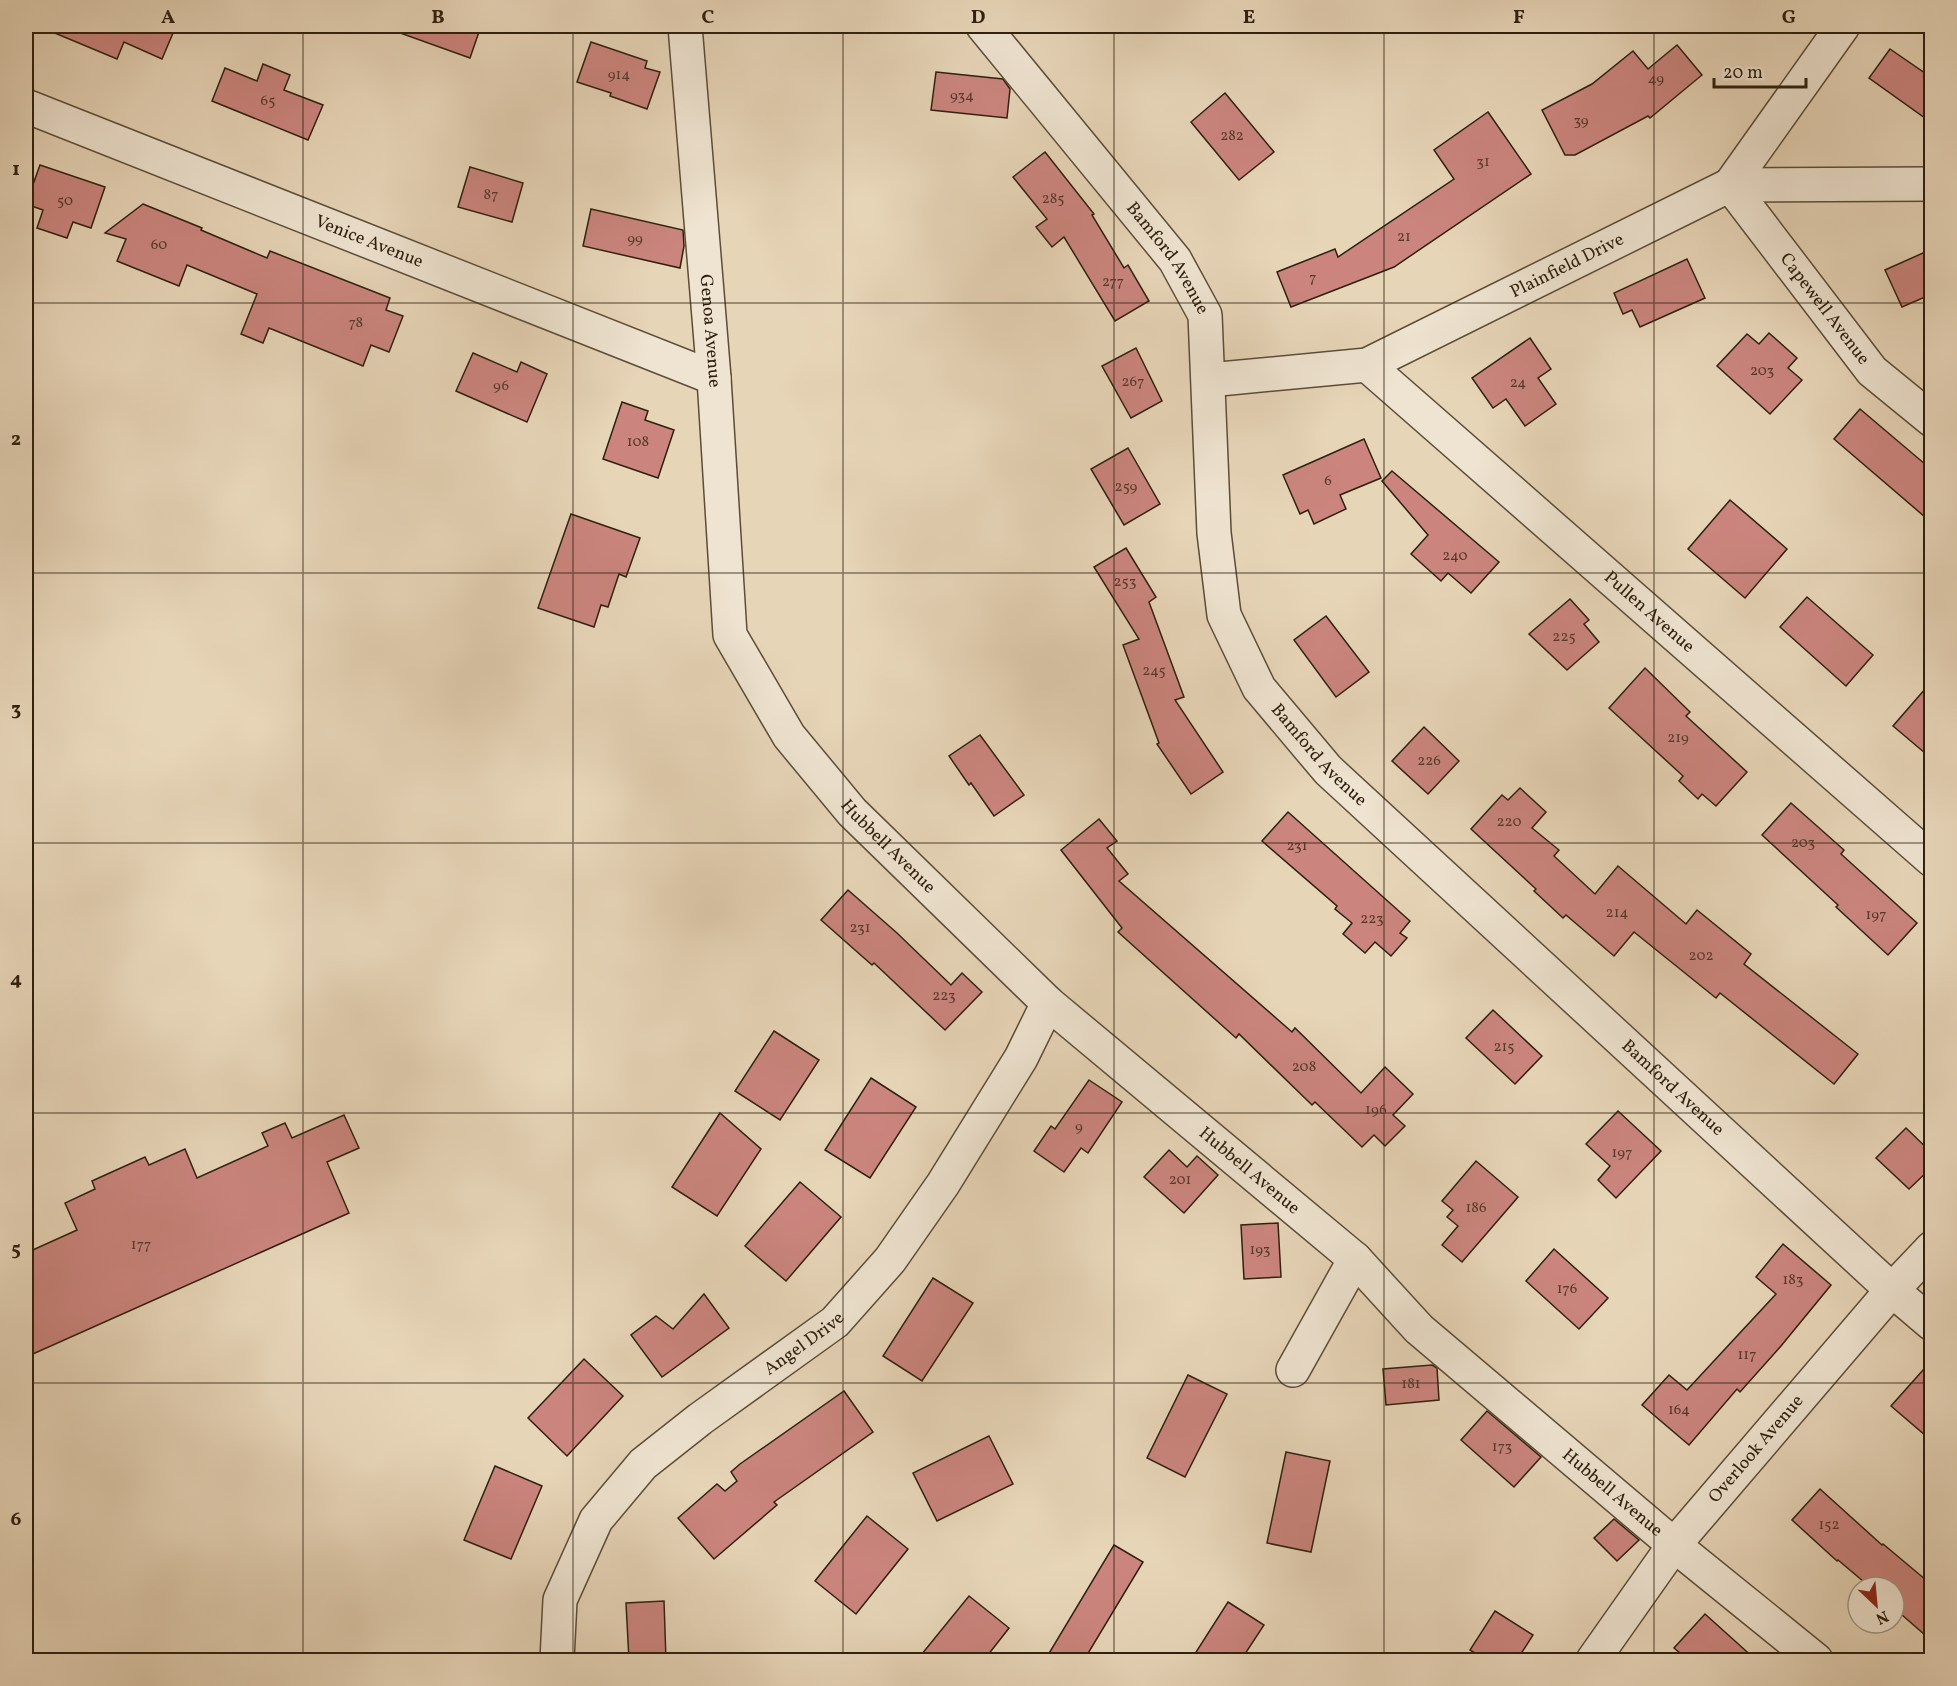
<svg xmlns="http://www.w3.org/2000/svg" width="1957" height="1686" font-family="Vollkorn,serif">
<rect width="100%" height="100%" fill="#e7d5b8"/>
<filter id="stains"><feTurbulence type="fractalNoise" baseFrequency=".00333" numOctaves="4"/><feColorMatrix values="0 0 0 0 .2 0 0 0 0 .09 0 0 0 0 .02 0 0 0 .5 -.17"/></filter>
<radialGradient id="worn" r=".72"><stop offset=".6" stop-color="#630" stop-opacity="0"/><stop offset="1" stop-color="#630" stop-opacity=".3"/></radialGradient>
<g fill="#cb857e" stroke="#2e200e" stroke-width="1.5">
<path d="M38,26H176L162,59L124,42L117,59Z"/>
<path d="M389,26H481L470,58L389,29Z"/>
<path d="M591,42L647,61L645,68L660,72L647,109L610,96L611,93L577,82Z"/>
<path d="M1677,45L1702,75L1650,118L1648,116L1575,155H1565L1542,110L1592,84L1633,51L1648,69Z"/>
<path d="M1890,49L1932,78V123L1869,78Z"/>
<path d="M263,64L290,75L284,90L323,105L308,140L212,101L225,68L257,81Z"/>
<path d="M936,72L1003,79L1010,89L1007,118L931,110Z"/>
<path d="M1225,93L1274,152L1239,180L1191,122Z"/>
<path d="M1488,112L1531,174L1394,267L1291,307L1277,272L1335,249L1338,257L1454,179L1434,150Z"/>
<path d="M1045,152L1094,214L1092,215L1124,268L1128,265L1149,301L1115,321L1064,237L1052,247L1036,227L1047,219L1013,177Z"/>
<path d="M40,165L105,187L91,228L73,222L67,238L37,228L43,210L26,204Z"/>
<path d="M470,167L523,183L512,222L458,207Z"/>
<path d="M143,204L202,228L201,230L267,258L270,251L390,298L386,310L403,316L389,352L371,345L363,366L269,328L263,343L241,334L257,294L187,265L179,286L117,261L126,239L105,233Z"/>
<path d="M591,209L683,230L684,246L680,268L583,246Z"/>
<path d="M1932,249V294L1902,307L1885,270Z"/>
<path d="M1687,259L1705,298L1640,327L1632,310L1623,314L1614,293Z"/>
<path d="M1769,333L1797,358L1788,368L1802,380L1770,414L1717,366L1747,334L1759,344Z"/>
<path d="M1530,338L1551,369L1538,378L1556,404L1525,426L1506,399L1493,408L1472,378Z"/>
<path d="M1136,348L1162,401L1131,418L1102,366Z"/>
<path d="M473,353L517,372L521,362L547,374L527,422L456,391Z"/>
<path d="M622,402L648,411L645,420L674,430L658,478L603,459Z"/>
<path d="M1860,409L1932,470V523L1834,439Z"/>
<path d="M1364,439L1381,478L1340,495L1346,509L1314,524L1308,510L1300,514L1283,475Z"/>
<path d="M1128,448L1160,504L1124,525L1091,469Z"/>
<path d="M1392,471L1499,562L1471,593L1448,573L1441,581L1411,554L1428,535L1382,481Z"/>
<path d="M1730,500L1787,549L1745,598L1688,549Z"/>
<path d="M571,514L640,538L626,577L619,574L608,607L601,605L594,627L538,608Z"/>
<path d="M1126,548L1156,597L1149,602L1184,697L1175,700L1223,772L1191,794L1157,744L1159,743L1123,645L1139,639L1094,567Z"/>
<path d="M1807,597L1873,655L1846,686L1780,627Z"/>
<path d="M1570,599L1589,620L1584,624L1599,642L1567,670L1529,634Z"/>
<path d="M1326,616L1369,672L1336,697L1294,640Z"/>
<path d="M1645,668L1690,712L1686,716L1747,772L1716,806L1702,794L1698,799L1679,781L1683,776L1609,708Z"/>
<path d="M1932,681V759L1893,726Z"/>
<path d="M1424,727L1459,761L1428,794L1392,761Z"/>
<path d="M980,735L1024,795L994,816L971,783L969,785L949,756Z"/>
<path d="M1520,788L1546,812L1532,828L1559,850L1554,856L1595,894L1618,866L1686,924L1697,910L1751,954L1744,964L1858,1054L1834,1084L1720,993L1716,998L1634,932L1614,956L1566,915L1563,918L1534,891L1536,889L1471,829L1502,795L1508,800Z"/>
<path d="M1791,803L1844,850L1841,854L1917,923L1888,955L1836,907L1838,905L1762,835Z"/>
<path d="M1288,812L1410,921L1400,933L1407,938L1391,956L1375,942L1365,953L1343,934L1352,923L1335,909L1337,906L1262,841Z"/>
<path d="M1099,819L1117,841L1107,848L1128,874L1119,881L1292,1032L1295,1028L1361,1093L1385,1067L1413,1094L1393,1115L1405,1126L1385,1146L1374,1135L1362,1147L1315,1102L1312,1105L1239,1034L1236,1038L1118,932L1122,928L1061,850Z"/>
<path d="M848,890L897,933L951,985L962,973L982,992L945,1030L874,963L872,965L821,920Z"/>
<path d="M1493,1010L1542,1056L1515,1084L1466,1038Z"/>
<path d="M774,1031L819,1060L780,1120L735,1091Z"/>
<path d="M871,1078L916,1107L870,1178L825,1150Z"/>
<path d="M1089,1080L1122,1102L1088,1153L1081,1148L1064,1172L1034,1151L1051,1126L1055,1129Z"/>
<path d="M1618,1111L1661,1151L1616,1198L1598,1180L1610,1166L1586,1144Z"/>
<path d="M720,1113L761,1149L717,1216L672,1187Z"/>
<path d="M344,1115L359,1148L327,1162L349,1213L26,1357V1253L77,1230L65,1203L95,1189L92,1181L145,1157L149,1165L185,1149L197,1178L268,1146L262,1133L285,1123L292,1138Z"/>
<path d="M1906,1128L1932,1153V1167L1909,1189L1876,1158Z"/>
<path d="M1169,1150L1187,1167L1197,1156L1218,1175L1184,1213L1144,1177Z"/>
<path d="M1476,1161L1518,1197L1462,1262L1442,1245L1458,1226L1447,1217L1453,1210L1442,1201Z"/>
<path d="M800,1182L841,1217L786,1281L745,1246Z"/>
<path d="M1278,1223L1281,1277L1244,1279L1241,1225Z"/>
<path d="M1783,1244L1831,1285L1781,1346L1740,1392L1737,1389L1689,1445L1642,1405L1669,1375L1687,1390L1776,1294L1756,1277Z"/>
<path d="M1554,1249L1608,1298L1579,1329L1526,1281Z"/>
<path d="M933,1278L973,1303L922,1381L883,1356Z"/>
<path d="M704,1294L729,1328L662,1377L631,1335L656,1316L673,1329Z"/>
<path d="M584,1359L623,1396L567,1456L528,1418Z"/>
<path d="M1932,1360V1441L1891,1406Z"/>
<path d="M1432,1365L1437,1368L1439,1400L1386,1405L1383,1369Z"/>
<path d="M1188,1375L1227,1394L1185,1477L1147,1458Z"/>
<path d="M844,1391L873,1432L774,1502L777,1505L714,1559L678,1518L717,1484L725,1491L737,1481L731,1472L740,1464Z"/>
<path d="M1487,1411L1541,1457L1514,1487L1461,1440Z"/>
<path d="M989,1436L1013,1484L937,1521L913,1473Z"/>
<path d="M1286,1452L1330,1461L1311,1552L1267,1543Z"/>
<path d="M495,1466L542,1486L511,1559L464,1540Z"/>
<path d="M1820,1489L1882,1545L1883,1544L1932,1585V1641L1894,1608V1587H1870L1838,1560L1837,1561L1792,1520Z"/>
<path d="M867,1516L908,1549L856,1614L815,1581Z"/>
<path d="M1614,1519L1639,1540L1617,1561L1594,1538Z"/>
<path d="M1114,1545L1143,1562L1084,1660H1045Z"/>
<path d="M969,1596L1009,1628L984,1660H917Z"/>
<path d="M664,1601L666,1660H629L626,1603Z"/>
<path d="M1228,1602L1264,1625L1241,1660H1191Z"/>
<path d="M1495,1611L1533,1635L1517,1660H1486L1470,1650Z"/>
<path d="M1705,1614L1756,1660H1688L1674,1648Z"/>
</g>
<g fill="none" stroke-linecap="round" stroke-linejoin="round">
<g stroke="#5c4d38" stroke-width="36">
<g id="minor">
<path id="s1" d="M685,26L714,378L730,635L789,736L852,812L1048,1003L1355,1259L1419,1329L1674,1545L1816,1660"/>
<path id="s2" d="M983,26L1175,260L1205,315L1214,533L1224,615L1259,688L1328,770L1892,1290L1932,1324"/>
<path id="s3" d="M1843,26L1730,185L1872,371L1932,420"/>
<path id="s4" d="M26,106L714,378"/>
<path id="s5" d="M1367,365L1932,860"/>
<path id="s6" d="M1209,380L1367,365L1730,185L1932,184"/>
<path d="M1293,1370L1355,1259"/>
<path id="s7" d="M557,1660L560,1600L596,1520L643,1464L700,1419L835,1322L890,1260L943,1184L1021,1058L1048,1003"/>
<path id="s8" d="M1593,1660L1674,1545L1892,1290L1932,1248"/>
</g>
</g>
<use href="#minor" stroke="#efe4d1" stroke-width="33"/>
</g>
<path fill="none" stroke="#2e200e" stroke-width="1.5" stroke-opacity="0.55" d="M303,26V1660M573,26V1660M843,26V1660M1114,26V1660M1384,26V1660M1654,26V1660M26,303H1932M26,573H1932M26,843H1932M26,1113H1932M26,1383H1932"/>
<g text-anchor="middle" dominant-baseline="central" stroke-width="4.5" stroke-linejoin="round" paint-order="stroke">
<g font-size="15" fill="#55392a">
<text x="619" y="75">914</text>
<text x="1656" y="79">49</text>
<text x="962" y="96">934</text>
<text x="268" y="101">65</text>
<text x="1581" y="121">39</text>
<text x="1232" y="136">282</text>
<text x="1483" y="162">31</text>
<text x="491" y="195">87</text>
<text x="1053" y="199">285</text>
<text x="65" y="201">50</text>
<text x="1404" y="237">21</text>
<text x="635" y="239">99</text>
<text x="159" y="245">60</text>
<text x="1313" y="278">7</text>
<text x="1113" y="282">277</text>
<text x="356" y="323">78</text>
<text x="1762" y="371">203</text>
<text x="1133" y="382">267</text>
<text x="1518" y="383">24</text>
<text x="501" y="386">96</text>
<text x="638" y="442">108</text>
<text x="1328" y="481">6</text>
<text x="1126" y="487">259</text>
<text x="1455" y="556">240</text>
<text x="1125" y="582">253</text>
<text x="1564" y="637">225</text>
<text x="1154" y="671">245</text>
<text x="1678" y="738">219</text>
<text x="1429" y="761">226</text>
<text x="1509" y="822">220</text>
<text x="1803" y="843">203</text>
<text x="1297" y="846">231</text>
<text x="1617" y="913">214</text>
<text x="1876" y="915">197</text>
<text x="1372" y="919">223</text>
<text x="860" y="928">231</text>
<text x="1701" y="956">202</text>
<text x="944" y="996">223</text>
<text x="1504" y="1047">215</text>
<text x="1304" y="1067">208</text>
<text x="1376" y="1110">196</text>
<text x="1079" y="1127">9</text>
<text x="1622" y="1153">197</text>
<text x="1180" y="1180">201</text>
<text x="1476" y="1208">186</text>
<text x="141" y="1245">177</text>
<text x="1260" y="1250">193</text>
<text x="1793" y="1280">183</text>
<text x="1567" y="1289">176</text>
<text x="1747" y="1355">117</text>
<text x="1411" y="1384">181</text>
<text x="1679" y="1410">164</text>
<text x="1502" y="1447">173</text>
<text x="1829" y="1525">152</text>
</g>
<g font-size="18" fill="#2e200e" stroke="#efe4d1">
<text stroke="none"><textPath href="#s4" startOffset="369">Venice Avenue</textPath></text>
<text stroke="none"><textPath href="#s2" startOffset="297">Bamford Avenue</textPath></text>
<text stroke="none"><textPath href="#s6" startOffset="382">Plainfield Drive</textPath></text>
<text stroke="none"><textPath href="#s3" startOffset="351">Capewell Avenue</textPath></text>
<text stroke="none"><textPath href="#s1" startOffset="306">Genoa Avenue</textPath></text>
<text stroke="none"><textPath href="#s5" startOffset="375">Pullen Avenue</textPath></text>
<text stroke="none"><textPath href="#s2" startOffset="837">Bamford Avenue</textPath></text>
<text stroke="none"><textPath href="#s1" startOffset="876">Hubbell Avenue</textPath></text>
<text stroke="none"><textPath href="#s2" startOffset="1323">Bamford Avenue</textPath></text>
<text stroke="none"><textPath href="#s1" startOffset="1362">Hubbell Avenue</textPath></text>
<text stroke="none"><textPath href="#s7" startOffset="422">Angel Drive</textPath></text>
<text stroke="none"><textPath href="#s8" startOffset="267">Overlook Avenue</textPath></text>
<text stroke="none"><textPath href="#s1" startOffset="1848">Hubbell Avenue</textPath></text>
</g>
</g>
<rect width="1957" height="1686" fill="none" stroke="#e7d5b8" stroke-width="66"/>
<g transform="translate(1876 1605) rotate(154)"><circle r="28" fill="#efe4d1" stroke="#a29683" stroke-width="1.5"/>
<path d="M0-4.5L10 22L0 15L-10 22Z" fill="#8f2418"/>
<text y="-9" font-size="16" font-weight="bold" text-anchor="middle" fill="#2e200e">N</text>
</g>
<path d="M1714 78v9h92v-9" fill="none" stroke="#2e200e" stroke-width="3"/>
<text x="1723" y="78" font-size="18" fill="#2e200e" stroke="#efe4d1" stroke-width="4.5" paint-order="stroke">20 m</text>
<rect x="33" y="33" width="1891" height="1620" fill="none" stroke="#2e200e" stroke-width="2"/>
<g font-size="20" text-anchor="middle" font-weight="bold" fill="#2e200e">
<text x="168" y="23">A</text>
<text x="438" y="23">B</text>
<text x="708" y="23">C</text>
<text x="978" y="23">D</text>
<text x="1249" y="23">E</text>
<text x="1519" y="23">F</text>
<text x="1789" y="23">G</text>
<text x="16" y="175">1</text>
<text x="16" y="445">2</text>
<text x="16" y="715">3</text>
<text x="16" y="985">4</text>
<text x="16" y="1255">5</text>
<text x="16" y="1525">6</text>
</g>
<rect width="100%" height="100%" filter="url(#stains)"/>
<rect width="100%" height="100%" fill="url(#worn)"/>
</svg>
